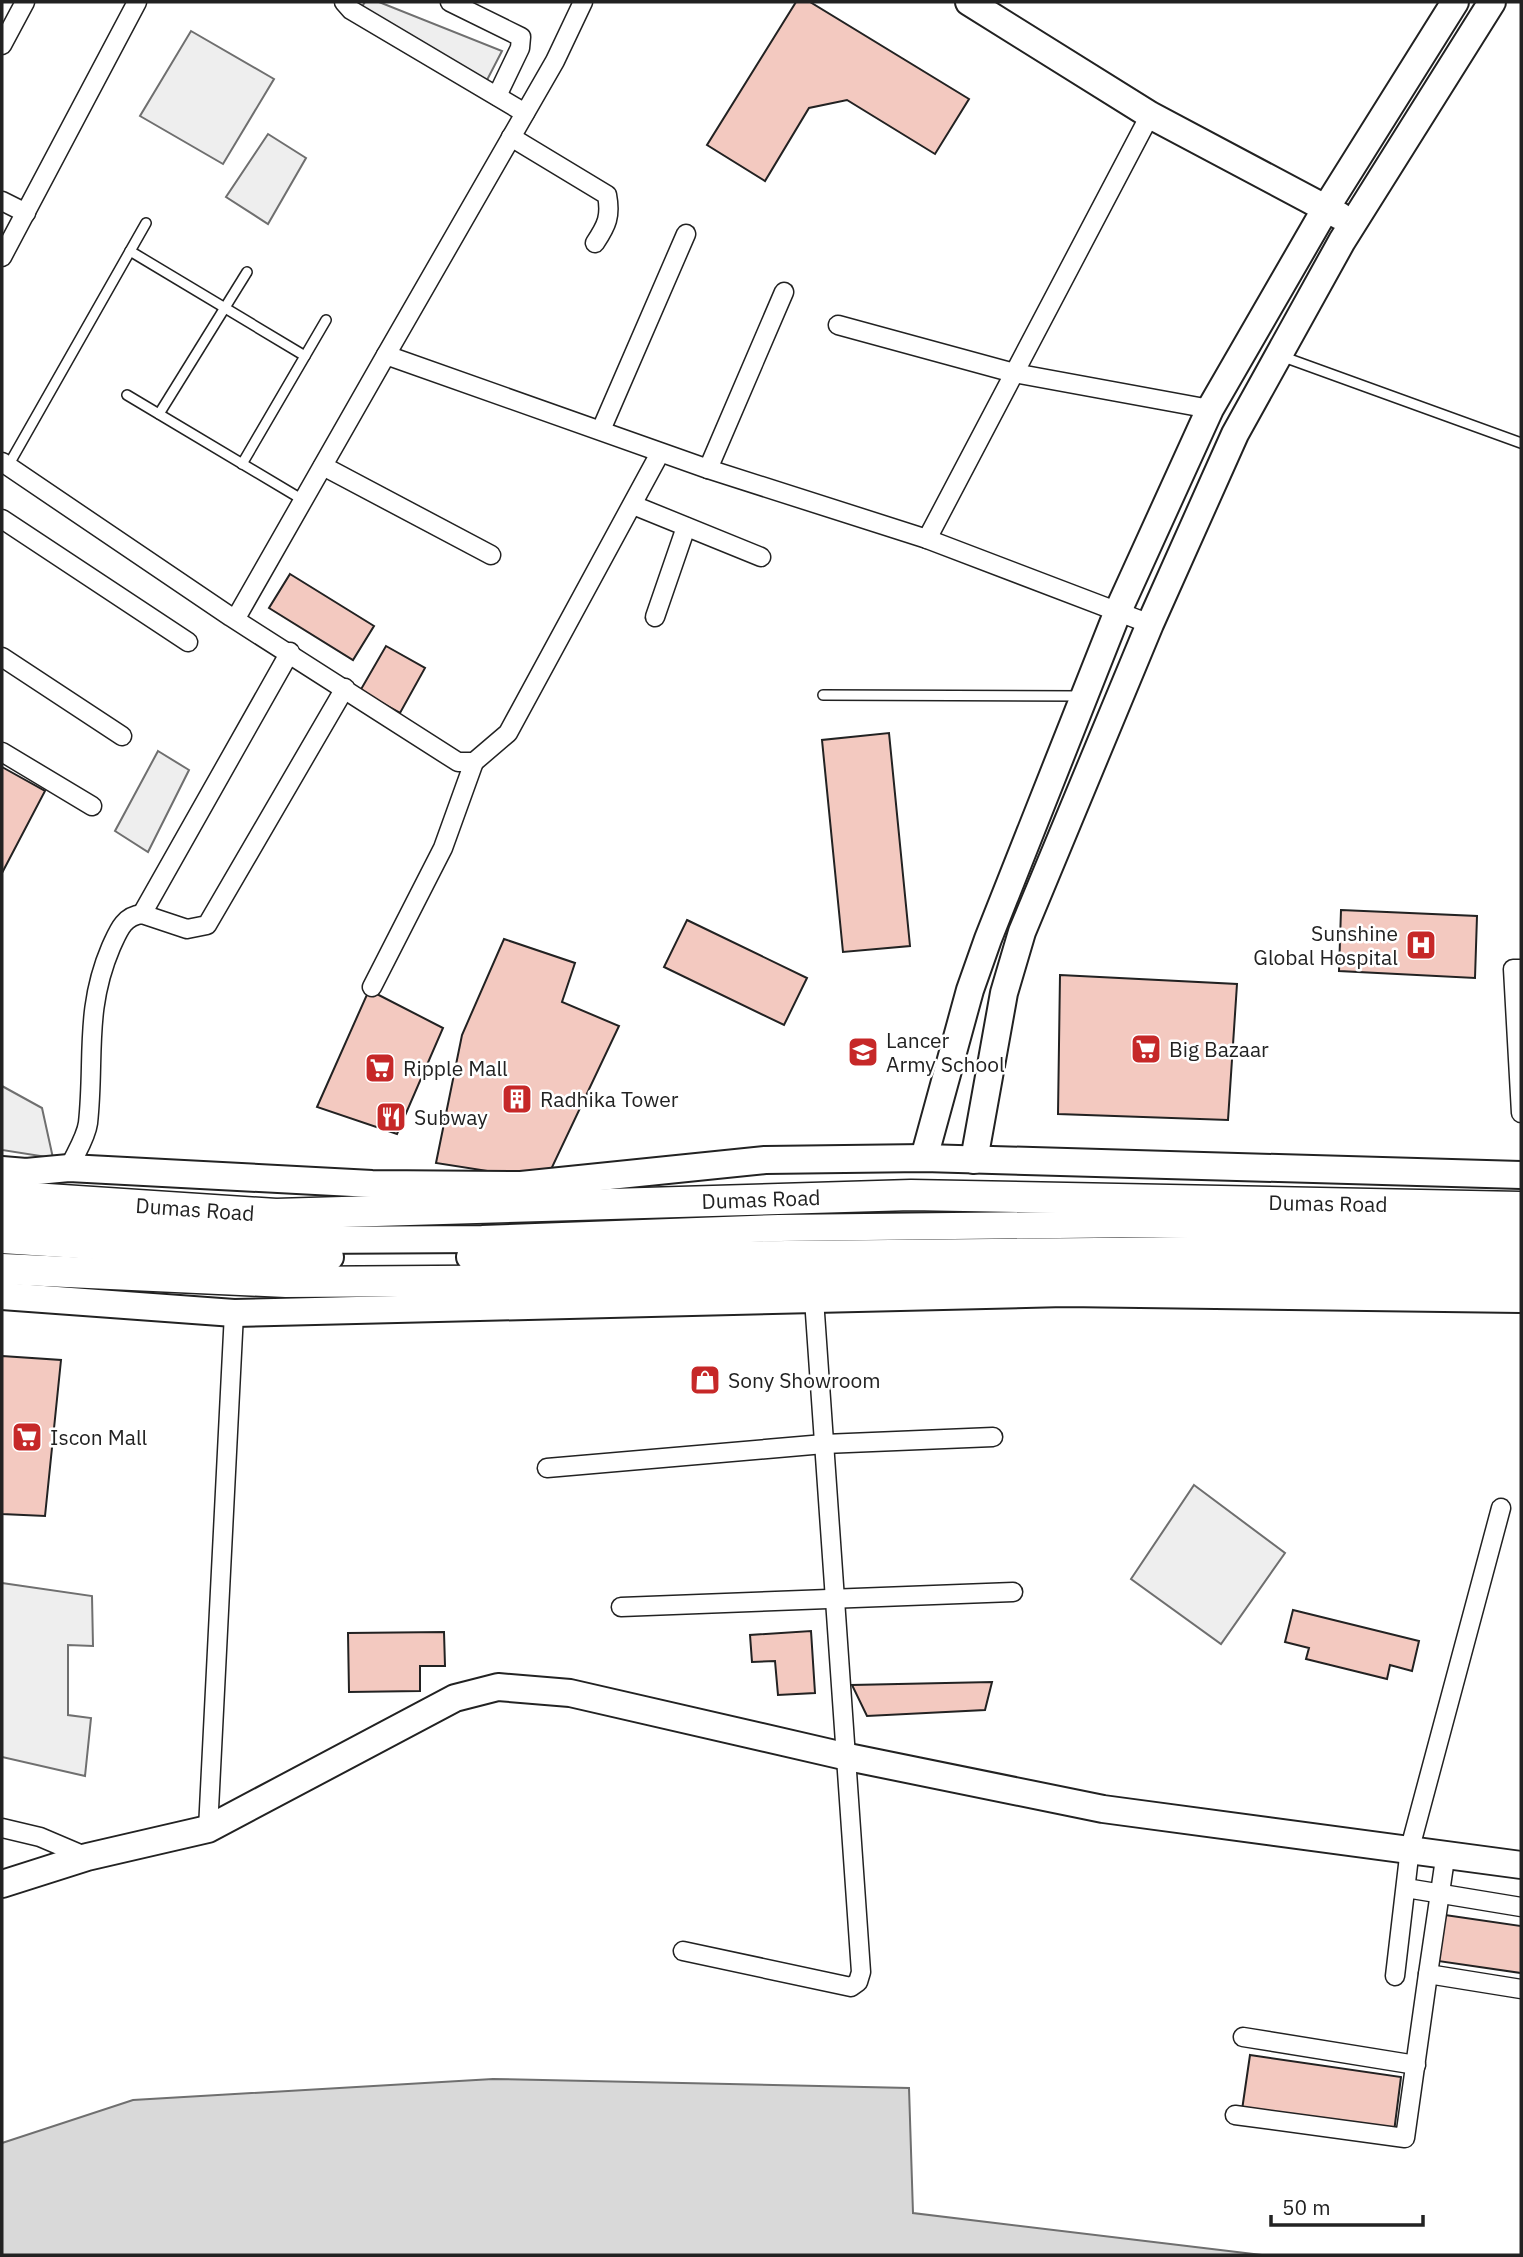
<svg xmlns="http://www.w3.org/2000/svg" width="1523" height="2257" font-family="'IBM Plex Sans',sans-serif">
<rect width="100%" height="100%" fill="#fff"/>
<g fill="#eee" stroke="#6f6f6f" stroke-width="2">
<path d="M365,2H379L502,51L486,82L354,19Z"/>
<path d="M191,31L274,79L223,164L140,116Z"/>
<path d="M268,134L306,158L268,224L226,197Z"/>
<path d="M158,751L189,770L148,852L115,831Z"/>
<path d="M2,1086L42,1108L53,1158L2,1150Z"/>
<path d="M1194,1485L1285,1553L1221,1644L1131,1579Z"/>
<path d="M2,1583L92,1596L93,1646L68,1645V1715L91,1718L85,1776L2,1757Z"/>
</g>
<path fill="#d9d9d9" stroke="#6f6f6f" stroke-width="2" d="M493,2079L909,2088L913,2213L1262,2255H2V2143L133,2100Z"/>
<g fill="#f3c9c0" stroke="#222" stroke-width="2">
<path d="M796,2H810L969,99L935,154L847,100L809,108L765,181L707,145Z"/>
<path d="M290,574L374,626L353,660L269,608Z"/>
<path d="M386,646L425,668L400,713L360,691Z"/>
<path d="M889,733L910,946L843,952L822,740Z"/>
<path d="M2,767L45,791L2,873Z"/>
<path d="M1341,910L1477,916L1475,978L1339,971Z"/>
<path d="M687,920L807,978L784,1025L664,967Z"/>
<path d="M504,939L575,963L562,1002L619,1026L546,1180L436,1163L462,1035Z"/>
<path d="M1060,975L1237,984L1228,1120L1058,1114Z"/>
<path d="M369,990L443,1028L397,1134L317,1107Z"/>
<path d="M2,1356L61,1360L45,1516L2,1514Z"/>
<path d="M1293,1610L1419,1641L1412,1671L1390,1665L1387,1679L1306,1659L1309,1648L1285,1642Z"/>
<path d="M811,1631L815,1693L778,1695L775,1661L752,1662L750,1635Z"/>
<path d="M444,1632L445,1666H420V1691L349,1692L348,1633Z"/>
<path d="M992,1682L985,1710L867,1716L852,1685Z"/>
<path d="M1445,1915L1521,1926V1973L1438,1961Z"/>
<path d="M1250,2055L1401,2077L1394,2132L1242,2110Z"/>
</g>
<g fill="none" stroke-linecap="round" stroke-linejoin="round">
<g stroke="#222" stroke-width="12">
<g id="lane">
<path d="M130,251L305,356"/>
<path d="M1281,356L1521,443"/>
<path d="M127,395L303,500"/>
<path d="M159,414L247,272"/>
<path d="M242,464L326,320"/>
<path d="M8,466L146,223"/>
<path d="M823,695L1080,696"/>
</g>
</g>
<g stroke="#222" stroke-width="21">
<g id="street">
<path d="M344,2L351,10L525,113"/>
<path d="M450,2L521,37L520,48L497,96"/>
<path d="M2,45L25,2"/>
<path d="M511,137L607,195C611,216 607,225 595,243"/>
<path d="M2,201L26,213"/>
<path d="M2,257L137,2"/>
<path d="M838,325L1014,373L1210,409"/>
<path d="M386,355L555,61L583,2"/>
<path d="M601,430L686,234"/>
<path d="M2,462L231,617L458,762H474L508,733L660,453"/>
<path d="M323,466L491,555"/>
<path d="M708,469L784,292"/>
<path d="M633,505L761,557"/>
<path d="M2,519L188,642"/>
<path d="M927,539L1150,115"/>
<path d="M655,617L686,527"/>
<path d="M236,618L386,355L708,469L927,539L1150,624"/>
<path d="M2,657L122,736"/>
<path d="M2,752L92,806"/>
<path d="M142,914L290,652"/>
<path d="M1521,969H1513L1521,1113"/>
<path d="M372,987L443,848L474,762"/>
<path d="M69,1168C75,1154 86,1138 88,1123C95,1059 84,1010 111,947C118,932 123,916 142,914L187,929L207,925L345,688"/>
<path d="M547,1468L824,1444L993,1437"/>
<path d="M621,1607L1013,1592"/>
<path d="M2,1828L40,1837L87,1857"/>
<path d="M208,1829L234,1313"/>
<path d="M1406,1888L1521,1907"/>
<path d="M683,1951L851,1987L858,1982L861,1972L814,1299"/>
<path d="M1428,1974L1446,1852"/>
<path d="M1395,1976L1410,1848L1501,1508"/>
<path d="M1243,2037L1416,2065"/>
<path d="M1235,2115L1405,2138L1428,1974L1521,1989"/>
</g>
</g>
<g stroke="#222" stroke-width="30">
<g id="secondary">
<path d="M969,2L1150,115L1340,216"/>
<path d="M924,1158L970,990L988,939L1118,611L1210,409L1326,208L1455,2"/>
<path d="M974,1160L1004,993L1022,932L1150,624L1235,434L1342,241L1492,2"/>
<path d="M2,1170L26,1172L69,1168L372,1184L521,1185L765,1160L924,1158L1521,1175"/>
<path d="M2,1221L303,1240L482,1239L779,1228L1142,1224L1521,1232"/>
<path d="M2,1240L280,1258L330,1257"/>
<path d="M470,1257L1204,1250L1521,1254"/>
<path d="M2,1296L234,1313L1065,1293L1521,1299"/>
<path d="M2,1884L87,1857L208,1829L455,1698L498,1687L570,1693L848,1757L1103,1809L1521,1865"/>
</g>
</g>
<g stroke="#222" stroke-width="33">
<g id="primary">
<path d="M2,1196L276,1214L911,1195L1521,1207"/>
<path d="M2,1269L286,1282L1521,1274"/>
</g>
</g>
<use href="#lane" stroke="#fff" stroke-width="9"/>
<use href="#street" stroke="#fff" stroke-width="18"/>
<use href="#secondary" stroke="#fff" stroke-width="26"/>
<use href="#primary" stroke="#fff" stroke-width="30"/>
</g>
<defs>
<g id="hospital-square" transform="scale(1.575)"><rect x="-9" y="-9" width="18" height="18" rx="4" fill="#c62828" stroke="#fff"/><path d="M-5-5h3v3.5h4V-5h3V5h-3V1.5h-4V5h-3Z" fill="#fff"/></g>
<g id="supermarket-square" transform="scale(1.575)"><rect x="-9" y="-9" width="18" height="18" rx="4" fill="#c62828" stroke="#fff"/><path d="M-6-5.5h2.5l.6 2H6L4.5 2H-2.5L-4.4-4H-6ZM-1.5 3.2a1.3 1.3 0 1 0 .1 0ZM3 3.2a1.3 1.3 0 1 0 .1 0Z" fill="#fff"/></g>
<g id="school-square" transform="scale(1.575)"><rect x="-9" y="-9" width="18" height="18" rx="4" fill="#c62828" stroke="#fff"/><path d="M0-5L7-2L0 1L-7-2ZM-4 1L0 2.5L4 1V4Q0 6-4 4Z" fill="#fff"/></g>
<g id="building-square" transform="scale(1.575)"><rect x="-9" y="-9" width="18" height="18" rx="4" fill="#c62828" stroke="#fff"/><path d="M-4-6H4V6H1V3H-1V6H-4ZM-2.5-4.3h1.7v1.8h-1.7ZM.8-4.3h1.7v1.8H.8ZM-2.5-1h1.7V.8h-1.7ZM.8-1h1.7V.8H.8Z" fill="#fff"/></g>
<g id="restaurant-square" transform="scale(1.575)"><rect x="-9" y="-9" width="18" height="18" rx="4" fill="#c62828" stroke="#fff"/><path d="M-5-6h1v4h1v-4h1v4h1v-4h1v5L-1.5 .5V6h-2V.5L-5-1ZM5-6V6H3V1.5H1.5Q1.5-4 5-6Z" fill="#fff"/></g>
<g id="shop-square" transform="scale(1.575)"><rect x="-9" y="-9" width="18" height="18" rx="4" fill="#c62828" stroke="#fff"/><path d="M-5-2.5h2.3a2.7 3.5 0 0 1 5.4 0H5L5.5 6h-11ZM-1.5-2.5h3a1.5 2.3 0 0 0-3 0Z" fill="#fff"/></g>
</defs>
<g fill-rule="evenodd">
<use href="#hospital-square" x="1421" y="945"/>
<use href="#supermarket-square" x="1146" y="1049"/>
<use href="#school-square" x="863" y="1052"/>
<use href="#supermarket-square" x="380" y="1068"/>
<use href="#building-square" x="517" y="1099"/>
<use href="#restaurant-square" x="391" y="1117"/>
<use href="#shop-square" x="705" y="1380"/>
<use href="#supermarket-square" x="27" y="1437"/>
</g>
<g text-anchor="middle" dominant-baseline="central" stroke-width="5" stroke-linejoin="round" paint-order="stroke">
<g font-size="21" fill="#222" stroke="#fff" text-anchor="start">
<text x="1398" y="933" text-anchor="end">Sunshine<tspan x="1398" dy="24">Global Hospital</tspan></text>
<text x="886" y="1040">Lancer<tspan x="886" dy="24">Army School</tspan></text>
<text x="1169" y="1049">Big Bazaar</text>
<text x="403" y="1068">Ripple Mall</text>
<text x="540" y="1099">Radhika Tower</text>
<text x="414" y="1117">Subway</text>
<text x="728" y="1380">Sony Showroom</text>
<text x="50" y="1437">Iscon Mall</text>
</g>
<g font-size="21" fill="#222" stroke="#fff">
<text transform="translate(761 1199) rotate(-2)">Dumas Road</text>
<text transform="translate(1328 1203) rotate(1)">Dumas Road</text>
<text transform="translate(195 1209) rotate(4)">Dumas Road</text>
</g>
</g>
<rect width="1523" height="2257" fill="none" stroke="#222222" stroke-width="7"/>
<path d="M1271 2215v10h152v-10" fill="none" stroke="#222222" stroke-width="3.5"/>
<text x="1282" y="2215" font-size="21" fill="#222222" stroke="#ffffff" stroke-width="5" paint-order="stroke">50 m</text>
</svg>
